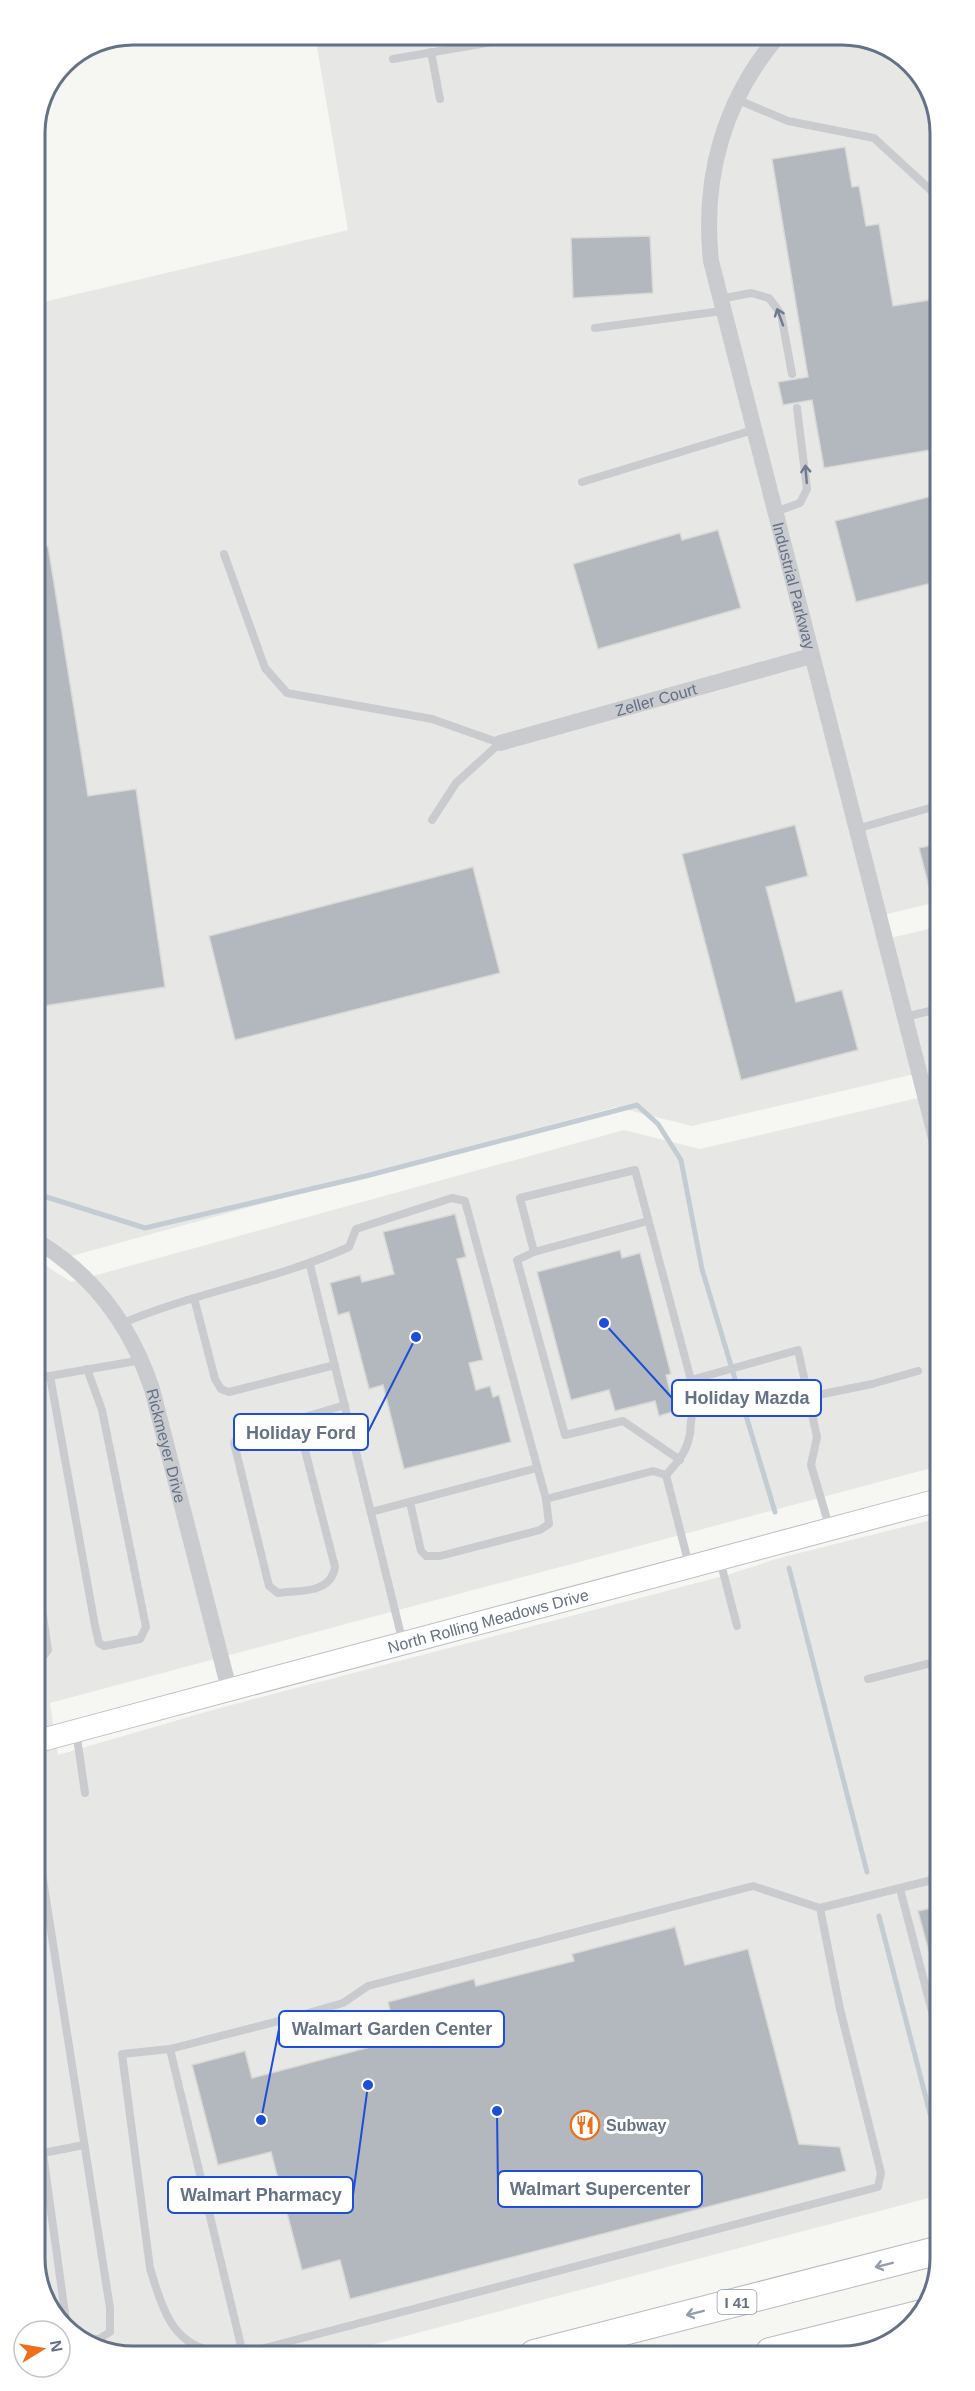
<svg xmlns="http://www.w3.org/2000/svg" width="975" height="2391" font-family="Arial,sans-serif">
<rect width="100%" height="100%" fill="#f6f7f3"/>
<g fill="#e7e7e6">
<path d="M315,35H848L902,55L935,102L937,902L879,916L919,1073L692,1126L616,1107L64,1258L37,1241L35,304L348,230Z"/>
<path d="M937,927L939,1466L50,1703L58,1755L216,1709L727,1575L779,1558L939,1518L940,2195L334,2355L127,2356L73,2336L40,2289L37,1260L71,1282L624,1130L700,1149L926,1096L886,939Z"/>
</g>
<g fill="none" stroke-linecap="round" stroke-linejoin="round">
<g stroke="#c4ccd3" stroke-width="5">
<path d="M37,1194L145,1228L366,1176L637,1105L658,1124L681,1160L702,1269L775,1512"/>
<path d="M789,1568L867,1872"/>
<path d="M879,1916L934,2129L940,2143"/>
</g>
</g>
<g fill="#b3b8bf" stroke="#d8d8d6" stroke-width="1.5">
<path d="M845,147L852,187L859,186L866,226L879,224L893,306L936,299V449L824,468L812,400L783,405L778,382L808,377L772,159Z"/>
<path d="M650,236L653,293L573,298L571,238Z"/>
<path d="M936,495V582L856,602L835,521Z"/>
<path d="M718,530L741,608L598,649L573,564L680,533L682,540Z"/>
<path d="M48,546L88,796L136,789L165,987L37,1007L36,548Z"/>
<path d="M795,825L808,876L766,887L796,1002L842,990L858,1050L741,1080L682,854Z"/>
<path d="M937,844V898L932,899L919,848Z"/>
<path d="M473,867L500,973L235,1040L209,936Z"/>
<path d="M455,1214L466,1257L457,1259L483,1360L469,1363L476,1390L490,1386L493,1397L499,1395L511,1442L404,1469L383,1385L369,1389L349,1312L338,1315L330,1283L360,1275L362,1282L394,1274L383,1232Z"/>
<path d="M620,1250L622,1258L640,1253L671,1374L666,1375L675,1411L659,1416L655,1401L615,1411L609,1390L571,1400L537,1272Z"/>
<path d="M940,1906V1974L935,1975L918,1911Z"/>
<path d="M675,1927L685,1965L748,1949L799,2144L840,2147L846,2171L350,2299L340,2260L302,2270L271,2152L218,2165L192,2065L245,2051L252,2078L397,2040L388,2002L474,1979L476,1986L574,1961L572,1954Z"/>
</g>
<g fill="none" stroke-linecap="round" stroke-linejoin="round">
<g stroke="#bbbec3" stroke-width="24">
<g id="secondary">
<path id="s4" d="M38,1741L939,1500"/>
</g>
</g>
<g stroke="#b8bbbf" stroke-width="30">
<g id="highway">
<path d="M770,2352L922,2314"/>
<path d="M534,2354L940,2250"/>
</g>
</g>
<g stroke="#c9cbcf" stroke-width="8">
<path d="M431,52L440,99"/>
<path d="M393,59L533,35"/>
<path d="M736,99L788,121L874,138L936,195"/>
<path d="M720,299L751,293L769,298L781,314L792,374"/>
<path d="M595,328L722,311"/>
<path d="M582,482L753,430"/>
<path d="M775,512L800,503L807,489L797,408"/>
<path d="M224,554L265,668L287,693L432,719L500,743L456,783L432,820"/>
<path d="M856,829L933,807L937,803"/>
<path d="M905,1017L938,1009"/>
<path d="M648,1221L534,1252L520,1198L635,1170L691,1380"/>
<path d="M534,1252L517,1260L565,1435L623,1421L680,1460"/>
<path d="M310,1265L403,1643"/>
<path d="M194,1298L215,1379L221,1389L229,1392L335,1365"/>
<path d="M123,1323C196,1292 276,1280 349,1247L356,1229L452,1198L465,1201L546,1499L549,1524L540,1530L440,1556H426L421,1551L410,1502"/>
<path d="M50,1376L95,1626L99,1643L104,1646L140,1639L146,1627L102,1410L87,1369"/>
<path d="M38,1378L142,1360"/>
<path d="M808,1397L872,1384L918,1371"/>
<path d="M297,1419L335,1567C331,1594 300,1590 278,1593L269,1586L234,1443L238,1437L345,1405"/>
<path d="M666,1475C676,1464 686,1453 689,1438C693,1422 687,1422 698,1405L691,1380L798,1350L817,1437L811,1465L830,1529"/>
<path d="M546,1499L653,1471L666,1475L689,1565"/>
<path d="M371,1512L537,1468"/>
<path d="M720,1560L737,1626"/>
<path d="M38,1582L48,1650L38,1663"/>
<path d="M868,1679L939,1661"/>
<path d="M76,1731L85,1793"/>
<path d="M39,1854L110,2308V2332L99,2339L78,2338"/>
<path d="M900,1889L940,2042"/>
<path d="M820,1908L840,2009L881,2173L878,2187L257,2350C242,2350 224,2353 210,2350C170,2343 160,2301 150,2268L122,2054L170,2049L298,2016L343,2003L368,1986L753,1886L820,1908L940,1878"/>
<path d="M170,2049L242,2350"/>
<path d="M39,2127L43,2153L84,2145"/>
<path d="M43,2153L67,2328"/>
</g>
<g stroke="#c9cbcf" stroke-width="16">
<path id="s1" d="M779,35C724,99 702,177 711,261L938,1146"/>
<path id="s2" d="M500,743L811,656"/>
<path id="s3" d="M37,1241C95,1276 131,1326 152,1389L229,1689"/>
</g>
<use href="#secondary" stroke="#fff" stroke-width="22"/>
<use href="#highway" stroke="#fff" stroke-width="28"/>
</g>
<defs><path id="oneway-shaft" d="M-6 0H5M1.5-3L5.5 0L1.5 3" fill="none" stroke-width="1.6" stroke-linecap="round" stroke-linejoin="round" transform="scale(1.5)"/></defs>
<g stroke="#6e7a8d">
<use href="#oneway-shaft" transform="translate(780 317) rotate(-110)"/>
<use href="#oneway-shaft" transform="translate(806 474) rotate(-95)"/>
</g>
<g stroke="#929caa">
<use href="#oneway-shaft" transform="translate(884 2265) rotate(166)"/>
<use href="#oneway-shaft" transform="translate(695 2313) rotate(166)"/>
</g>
<defs>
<g id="restaurant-ring" transform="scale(1.5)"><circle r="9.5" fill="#fff" stroke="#ee6e1c" stroke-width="1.5"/><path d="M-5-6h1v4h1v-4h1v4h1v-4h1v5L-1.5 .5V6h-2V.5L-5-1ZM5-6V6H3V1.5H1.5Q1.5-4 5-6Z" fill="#ee6e1c"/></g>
</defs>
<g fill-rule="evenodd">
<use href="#restaurant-ring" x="585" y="2125"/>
</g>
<g text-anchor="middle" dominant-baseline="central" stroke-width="6" stroke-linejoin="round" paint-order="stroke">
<rect fill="#fff" stroke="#929caa" stroke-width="1.5" x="717.5" y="2290" width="39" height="24" rx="4.5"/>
<g font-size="15" font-weight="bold" fill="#647186">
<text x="737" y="2302">I 41</text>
</g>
<g font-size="16" fill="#647186" stroke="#fff">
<text stroke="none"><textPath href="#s1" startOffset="578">Industrial Parkway</textPath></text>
<text stroke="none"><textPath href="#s2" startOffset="162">Zeller Court</textPath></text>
<text stroke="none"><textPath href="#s3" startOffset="250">Rickmeyer Drive</textPath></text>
<text stroke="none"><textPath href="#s4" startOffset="466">North Rolling Meadows Drive</textPath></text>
</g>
<g font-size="16" font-weight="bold" fill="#647186" stroke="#fff" text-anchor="start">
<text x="606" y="2125">Subway</text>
</g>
</g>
<path d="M0 0H975V2391H0ZM133 45H842A88 88 0 0 1 930 133V2258A88 88 0 0 1 842 2346H133A88 88 0 0 1 45 2258V133A88 88 0 0 1 133 45Z" fill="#fff" fill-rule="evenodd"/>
<path fill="none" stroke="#647186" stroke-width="3" d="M133 45H842A88 88 0 0 1 930 133V2258A88 88 0 0 1 842 2346H133A88 88 0 0 1 45 2258V133A88 88 0 0 1 133 45Z"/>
<path fill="none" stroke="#1d4ed8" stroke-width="2" d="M604 1323L672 1398M416 1337L368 1432M261 2120L279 2029M497 2111L498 2189M368 2085L353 2195"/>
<g fill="#1d4ed8" stroke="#fff" stroke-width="2">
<circle cx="604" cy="1323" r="6"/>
<circle cx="416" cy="1337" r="6"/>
<circle cx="261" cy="2120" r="6"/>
<circle cx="497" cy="2111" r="6"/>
<circle cx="368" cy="2085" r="6"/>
</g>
<g fill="#fff" stroke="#1d4ed8" stroke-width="2">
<rect x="672" y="1380" width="149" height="36" rx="6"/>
<rect x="234" y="1414" width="134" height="36" rx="6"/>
<rect x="279" y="2011" width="225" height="36" rx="6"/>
<rect x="498" y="2171" width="204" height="36" rx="6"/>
<rect x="168" y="2177" width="185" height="36" rx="6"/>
</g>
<g font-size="18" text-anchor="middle" font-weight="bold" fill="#647186">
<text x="747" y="1404">Holiday Mazda</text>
<text x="301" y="1439">Holiday Ford</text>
<text x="392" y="2035">Walmart Garden Center</text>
<text x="600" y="2195">Walmart Supercenter</text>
<text x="261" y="2201">Walmart Pharmacy</text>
</g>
<g transform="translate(42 2349) rotate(79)"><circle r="28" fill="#ffffff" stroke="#c1c6cf" stroke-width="1.5"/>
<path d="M0-4.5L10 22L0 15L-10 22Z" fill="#ee6e1c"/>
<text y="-9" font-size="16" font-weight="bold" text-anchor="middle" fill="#647186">N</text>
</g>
</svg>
